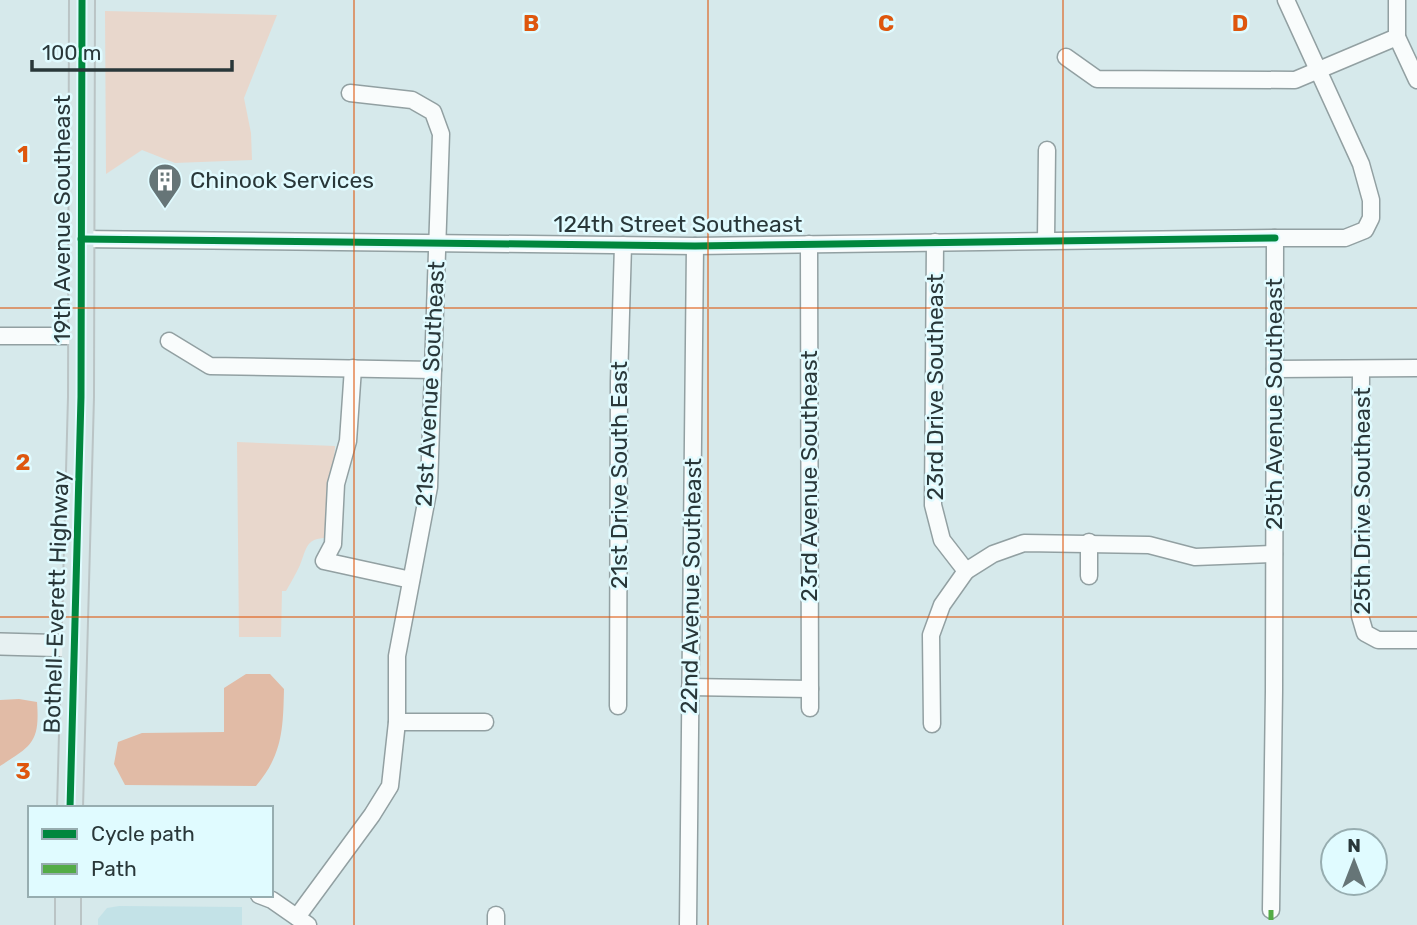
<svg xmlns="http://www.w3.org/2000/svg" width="1417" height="925" font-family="Rubik,sans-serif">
<rect width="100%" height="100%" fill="#d6e9eb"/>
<path fill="#c3e2e7" d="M119,906L242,907V925H98V919L107,908Z"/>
<g fill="#e8d7cc">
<path d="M105,11L277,15L244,98L251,133L252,160L175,163L142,150L106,174Z"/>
<path d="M237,442L335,446L330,538C306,537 307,547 300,565C296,574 291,582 286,591H282L281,637H239Z"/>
</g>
<g fill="#e1bba6">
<path d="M246,674H270L284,689C283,728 283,754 256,786L125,785L114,764L118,742L142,733L224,732V688Z"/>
<path d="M19,699L37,702C40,742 32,746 0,766V700Z"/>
</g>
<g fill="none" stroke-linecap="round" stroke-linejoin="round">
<g stroke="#92a0a2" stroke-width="19">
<g id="street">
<path d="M1397,0V37L1417,80"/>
<path d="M1066,57L1097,79L1295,80L1397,37"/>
<path d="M81,239L695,246L1275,238"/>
<path d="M1046,240L1047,150"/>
<path d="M809,244L810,708"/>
<path d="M0,336H81"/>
<path d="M169,341L210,366L433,370"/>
<path d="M353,368L348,441L336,484L333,544L324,561L411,580"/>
<path d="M1275,369L1417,368"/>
<path d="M1361,369L1360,616L1365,633L1378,640H1417"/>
<path d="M1089,542V576"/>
<path d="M966,571L993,554L1024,543L1149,545L1195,557L1274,554"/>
<path d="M690,687L810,689"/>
<path d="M618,706L619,381L623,245"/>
<path d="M397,722H485"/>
<path d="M932,724L931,635L942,605L966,571L942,540L933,505L935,242"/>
<path d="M259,895L272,900L308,925"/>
<path d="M1271,910L1274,691L1275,238H1345L1365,230L1371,218V200L1361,164L1286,0"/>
<path d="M297,917L372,815L390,786L397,722V656L429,487L441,134L433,112L412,100L350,93"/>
<path d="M496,925V915"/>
<path d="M688,925L695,246"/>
</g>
</g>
<g stroke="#92a0a2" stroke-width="24">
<path id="secondary" d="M0,644L74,646"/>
</g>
<g stroke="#bac4c5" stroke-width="28">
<g id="primary">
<path d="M70,808L81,397L82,0"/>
<path d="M68,925V895"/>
</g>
</g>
<use href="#street" stroke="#f9fcfc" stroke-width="16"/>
<use href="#secondary" stroke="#e7f1f2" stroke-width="21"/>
<use href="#primary" stroke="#d5e6e8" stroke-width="24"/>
<path stroke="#53ac46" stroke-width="5" stroke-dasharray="10 5" stroke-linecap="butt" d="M1271,910V925"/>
<g stroke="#e0fbff" stroke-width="11">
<g id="cycleway">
<path d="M81,239L695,246L1275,238"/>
<path d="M70,808L81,397L82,0"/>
</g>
</g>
<use href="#cycleway" stroke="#00873e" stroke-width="7"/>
</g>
<path fill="none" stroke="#de570e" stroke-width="2" stroke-opacity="0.55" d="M354,0V925M708,0V925M1063,0V925M0,308H1417M0,617H1417"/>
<defs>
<g id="building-pin" transform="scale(1.75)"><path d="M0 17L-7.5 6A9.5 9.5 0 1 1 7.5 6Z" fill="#667577" stroke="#e0fbff"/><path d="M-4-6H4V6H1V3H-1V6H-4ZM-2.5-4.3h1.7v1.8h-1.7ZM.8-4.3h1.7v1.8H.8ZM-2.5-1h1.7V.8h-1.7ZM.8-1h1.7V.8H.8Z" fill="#fff"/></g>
</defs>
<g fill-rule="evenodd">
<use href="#building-pin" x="165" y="180"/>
</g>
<g text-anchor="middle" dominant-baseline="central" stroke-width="5" stroke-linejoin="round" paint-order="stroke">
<g font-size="23" fill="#293739" stroke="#e0fbff" text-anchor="start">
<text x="190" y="180">Chinook Services</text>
</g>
<g font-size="23" fill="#293739" stroke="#e0fbff">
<text transform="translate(62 219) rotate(-90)">19th Avenue Southeast</text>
<text x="678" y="224">124th Street Southeast</text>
<text transform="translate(430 384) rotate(-87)">21st Avenue Southeast</text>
<text transform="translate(935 387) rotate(-90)">23rd Drive Southeast</text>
<text transform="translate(1274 404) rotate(-90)">25th Avenue Southeast</text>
<text transform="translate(619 475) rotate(-90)">21st Drive South East</text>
<text transform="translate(809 476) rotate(-90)">23rd Avenue Southeast</text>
<text transform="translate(1362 501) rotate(-90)">25th Drive Southeast</text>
<text transform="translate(691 586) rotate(-89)">22nd Avenue Southeast</text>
<text transform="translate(56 602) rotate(-88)">Bothell-Everett Highway</text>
</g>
</g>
<g font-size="23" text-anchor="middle" font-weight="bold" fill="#de570e" stroke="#e0fbff" stroke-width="5" stroke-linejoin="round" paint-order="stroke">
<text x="531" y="31">B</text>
<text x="886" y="31">C</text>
<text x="1240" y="31">D</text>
<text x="23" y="162">1</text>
<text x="23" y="470">2</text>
<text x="23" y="779">3</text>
</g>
<rect x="28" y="806" width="245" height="91" fill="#e0fbff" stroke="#97adb0" stroke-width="2"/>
<rect x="42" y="829" width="35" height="10" fill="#00873e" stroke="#97adb0" stroke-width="2"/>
<text x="91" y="841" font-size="21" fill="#293739">Cycle path</text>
<rect x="42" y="864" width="35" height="10" fill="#53ac46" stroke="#97adb0" stroke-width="2"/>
<text x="91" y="876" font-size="21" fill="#293739">Path</text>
<g transform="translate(1354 862)"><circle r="33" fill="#e0fbff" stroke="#97adb0" stroke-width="2"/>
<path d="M0-5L12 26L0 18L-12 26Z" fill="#667577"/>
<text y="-10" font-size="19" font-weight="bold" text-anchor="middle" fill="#293739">N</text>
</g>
<path d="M32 60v10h200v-10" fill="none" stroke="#293739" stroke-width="3.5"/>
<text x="42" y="60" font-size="21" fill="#293739" stroke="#e0fbff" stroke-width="5" paint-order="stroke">100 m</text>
</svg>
